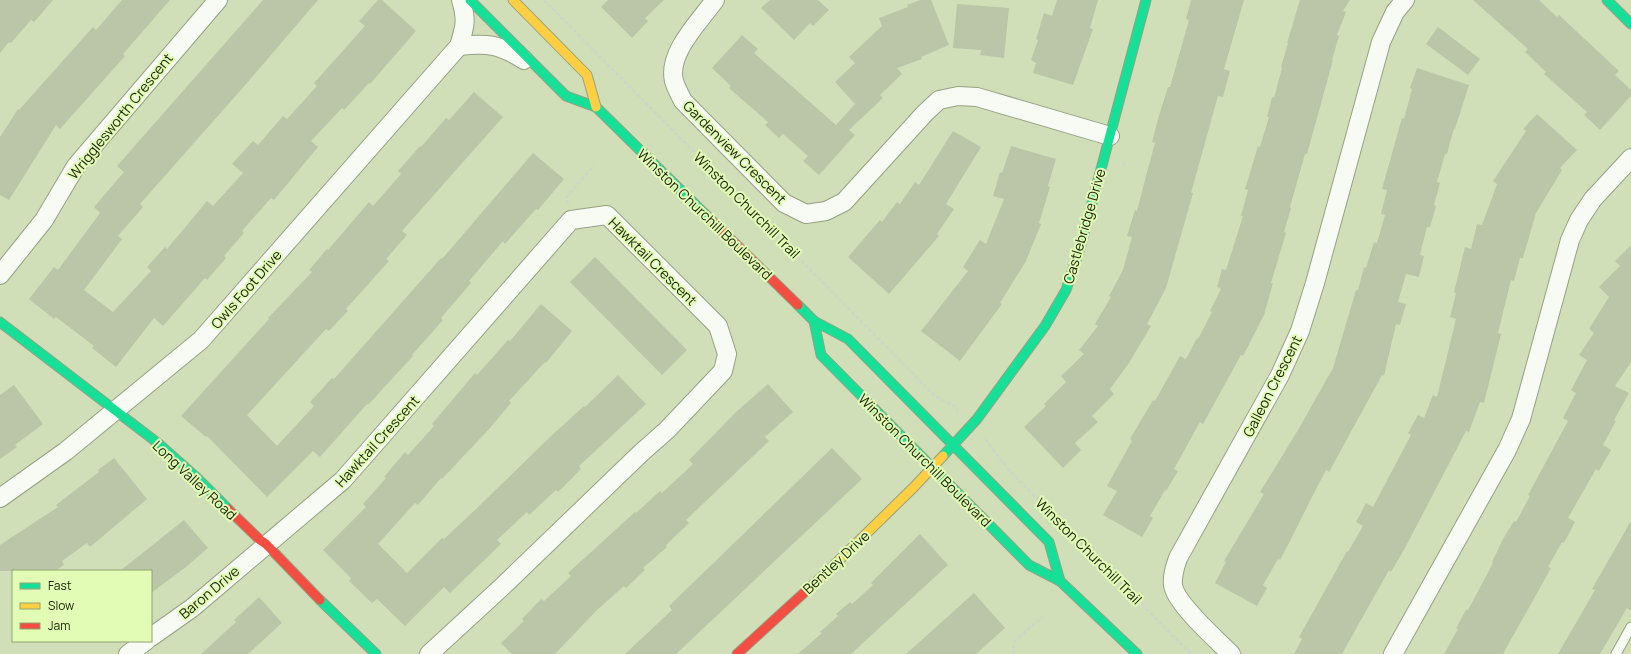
<svg xmlns="http://www.w3.org/2000/svg" width="1631" height="654" font-family="Manrope,sans-serif">
<rect width="100%" height="100%" fill="#d1dfb9"/>
<g fill="#bac6a7">
<path d="M0,0H53L34,22L31,20L11,43L9,42L0,53Z"/>
<path d="M122,0H170L123,54L125,56L60,129L56,125L9,200L0,195V137L18,109L19,110L93,27L96,30Z"/>
<path d="M263,0H318L247,83L140,204L143,207L118,236L122,239L84,290L113,312L151,271L147,267L165,247L167,249L207,201L213,206L243,173L232,164L253,141L258,145L283,116L287,119L317,86L314,83L365,26L359,21L378,0H382L416,31L370,84L369,83L344,110L342,108L311,141L318,147L274,200L271,198L242,231L244,233L224,256L226,258L207,280L205,278L163,326L154,318L116,367L92,348L94,346L56,317L54,319L29,299L54,267L58,270L100,213L94,207L124,172L117,166Z"/>
<path d="M608,0H664L645,18L648,21L632,38L601,7Z"/>
<path d="M770,0H818L829,10L813,26L810,23L794,40L761,8Z"/>
<path d="M920,0H931L949,45L921,57L922,59L897,68L902,74L880,95L883,98L849,130L855,135L819,175L803,161L808,156L783,134L779,138L765,125L768,122L729,88L731,86L712,68L742,35L758,49L754,53L836,125L855,104L835,82L855,63L849,57L882,26L879,18L908,7L907,5Z"/>
<path d="M1057,0H1098L1090,28L1093,29L1073,85L1033,73L1036,63L1031,60L1038,40L1036,39L1044,13L1052,16Z"/>
<path d="M1191,0H1244L1224,69L1230,71L1223,97L1218,96L1191,193H1193L1166,288L1147,324L1151,326L1129,363L1110,389L1114,394L1092,416L1098,422L1075,443L1081,450L1063,468L1024,427L1046,406L1044,404L1066,382L1061,376L1084,354L1079,350L1098,326L1095,324L1111,297L1109,296L1123,270L1132,237L1127,236L1135,210L1137,211L1146,176L1155,143L1152,142L1158,119L1168,87H1170L1189,20L1186,19Z"/>
<path d="M1300,0H1350L1343,11L1346,12L1337,35L1339,36L1332,60H1333L1307,154H1305L1290,207L1291,208L1284,232L1286,233L1271,283H1273L1264,315L1243,356L1241,355L1203,424L1200,422L1174,469L1178,471L1166,491L1165,490L1150,516L1153,518L1142,537L1103,515L1117,491L1107,486L1132,441L1130,439L1140,422L1153,400L1155,401L1180,356L1186,359L1197,338L1198,339L1212,312L1210,311L1221,289L1217,287L1222,269L1226,270L1243,216H1241L1248,190L1245,189L1258,146L1260,147L1269,117H1267L1272,97L1274,98L1282,68L1281,67L1288,43H1287Z"/>
<path d="M1473,0H1539L1557,17L1559,15L1619,71L1615,75L1631,90V96L1600,130L1584,115L1587,112L1544,74L1546,72L1525,52L1528,49Z"/>
<path d="M957,4L1009,8L1004,58L980,55L981,50L953,48Z"/>
<path d="M1438,27L1480,59L1468,75L1426,44Z"/>
<path d="M1417,68L1469,85L1455,129L1454,128L1447,154H1445L1437,182L1440,183L1434,205L1436,206L1430,227H1427L1420,255L1424,256L1419,277L1406,274L1398,302L1406,304L1400,325L1396,324L1384,376L1382,375L1329,472L1326,470L1312,497L1290,541L1280,560L1278,559L1263,585L1267,588L1257,606L1215,583L1226,562L1224,561L1264,494L1260,492L1298,430L1333,368L1356,290H1358L1364,267L1366,268L1374,242L1377,243L1385,215L1381,214L1387,190L1382,189L1402,118L1404,119L1412,89L1410,88Z"/>
<path d="M474,92L503,117L402,231L407,235L386,259L389,261L346,309L348,311L329,331L326,329L247,415L277,446L314,406L310,402L332,378L334,379L441,258L442,259L533,153L564,179L538,210L536,209L505,244L503,241L469,281L471,283L441,318L443,320L412,355L413,356L368,405L367,404L320,457L313,451L267,497L207,436L206,437L181,416L269,319L268,318L312,272L309,270L327,249L328,250L369,202L373,206L401,174L398,171L420,146L421,147L446,118L449,120Z"/>
<path d="M1537,114L1577,150L1560,168L1562,170L1536,213L1523,258H1520L1514,281L1511,280L1498,333L1501,334L1484,403L1480,402L1469,432L1466,431L1405,548L1391,572L1389,570L1342,654H1294L1302,639L1299,637L1347,551L1348,552L1363,526L1356,522L1366,503L1373,507L1411,435L1408,433L1418,415L1424,418L1433,395L1437,397L1456,319L1450,317L1456,293L1454,292L1465,247L1471,249L1477,224L1482,225L1497,184L1493,181L1526,131L1523,129Z"/>
<path d="M953,131L981,147L946,204L954,209L937,234L939,236L889,294L848,257L880,220L882,222L897,202L900,204L915,182L919,185Z"/>
<path d="M1011,146L1056,159L1048,186L1050,187L1039,223L1041,224L1026,261L1000,303L1002,304L960,361L921,331L968,271L963,267L980,240L986,244L1004,199L993,196L1000,172L1002,173Z"/>
<path d="M1631,245V362L1615,386L1629,393L1614,420L1616,421L1603,445L1611,450L1599,471L1596,469L1568,518L1575,522L1564,543L1562,542L1548,567L1551,568L1503,654H1444L1458,629L1456,628L1466,610H1468L1493,563L1492,562L1503,539L1514,521L1516,522L1530,496L1528,495L1568,421L1563,418L1576,393L1571,390L1587,360L1579,355L1594,333L1589,329L1609,297L1599,287L1620,266L1615,261Z"/>
<path d="M595,257L687,350L662,375L570,282Z"/>
<path d="M541,304L572,331L546,363L545,362L509,401L511,403L490,428L442,479L441,478L418,505L415,503L378,544L407,573L442,538L444,539L475,510L550,437L584,406L585,407L618,375L646,404L579,466L581,469L558,492L556,490L529,515L527,512L497,540L501,544L450,593L444,587L405,626L377,599L372,603L349,581L351,578L323,550L366,507L363,504L386,478L384,477L405,452L408,455L434,426L432,424L475,373L477,375L508,340L510,341Z"/>
<path d="M768,384L793,412L765,437L769,441L686,520L689,523L666,545L667,547L643,568L645,570L626,588L624,586L597,610L555,654H512L501,643L524,621L522,619L541,599L544,601L571,576L568,573L635,512L636,513L660,491L662,493L693,464L689,460L736,412Z"/>
<path d="M14,385L43,424L15,445L17,447L0,459V395Z"/>
<path d="M832,448L862,479L676,654H625L672,610L669,606Z"/>
<path d="M114,458L147,499L90,547L87,543L62,561L64,565L55,571H0V545L58,507L56,505L99,472L98,470Z"/>
<path d="M184,520L208,548L186,567L151,593V571H120Z"/>
<path d="M1631,521V611L1627,608L1600,654H1558L1595,590L1592,589Z"/>
<path d="M920,534L948,565L851,654H798L822,633L820,632L838,616L836,614L850,602L852,604L873,585L871,583Z"/>
<path d="M974,593L1005,628L976,654H906Z"/>
<path d="M259,597L282,623L248,654H201L236,622L234,620Z"/>
</g>
<g fill="none" stroke-linecap="round" stroke-linejoin="round">
<g stroke="#96a183" stroke-width="11">
<path id="lane" d="M1616,654L1631,627"/>
</g>
<g stroke="#96a183" stroke-width="20">
<g id="street">
<path d="M715,0C700,21 667,53 674,81C676,88 680,95 683,101L784,203L806,214L826,211L844,202L925,113L939,100L958,96L977,97L1110,136"/>
<path d="M459,46C488,43 499,44 524,60"/>
<path d="M0,275L44,220L76,166L218,0"/>
<path d="M0,498L66,451L201,340L459,46C465,27 467,20 461,0"/>
<path d="M151,637L192,608L343,480L571,220L607,215L718,326L727,354L723,371L667,430L641,453L505,584L429,654"/>
<path d="M128,654L146,641"/>
<path d="M1231,654C1217,640 1175,603 1173,585C1172,575 1175,567 1178,558L1280,375L1300,331L1315,283L1381,42L1395,12L1405,0"/>
<path d="M1393,654L1507,450L1521,419L1570,240L1579,220L1593,199L1631,158"/>
</g>
</g>
<g stroke="#96a183" stroke-width="11">
<g id="fast">
<path d="M470,0L566,96L596,107L711,220"/>
<path d="M1607,0L1631,24"/>
<path d="M798,305L814,321L848,339L1049,542L1060,581"/>
<path d="M814,321L821,355L1029,565L1060,581L1137,654"/>
<path d="M0,322L159,444L195,476L228,509"/>
<path d="M943,456L977,419L1045,326L1066,290L1080,248L1146,0"/>
<path d="M320,600L376,654"/>
</g>
</g>
<g stroke="#96a183" stroke-width="11">
<g id="slow">
<path d="M513,0L587,75L596,107"/>
<path d="M829,570L914,487L943,456"/>
</g>
</g>
<g stroke="#96a183" stroke-width="11">
<g id="jam">
<path d="M711,220L798,305"/>
<path d="M228,509L260,540L266,544L320,600"/>
<path d="M737,654L829,570"/>
</g>
</g>
<g stroke="#d0d5c8" stroke-width="2.5" stroke-dasharray="4 2" stroke-linecap="butt">
<path d="M544,0L935,396L954,406L958,411"/>
<path d="M1122,163L1127,165"/>
<path d="M568,204L566,198L594,165"/>
<path d="M985,439L1009,470L1191,654"/>
<path d="M1013,654L1014,642L1042,617"/>
</g>
<use href="#lane" stroke="#f8faf4" stroke-width="9"/>
<use href="#street" stroke="#f8faf4" stroke-width="18"/>
<use href="#fast" stroke="#16e098" stroke-width="9"/>
<use href="#slow" stroke="#ffcf43" stroke-width="9"/>
<use href="#jam" stroke="#f24e42" stroke-width="9"/>
</g>
<g text-anchor="middle" dominant-baseline="central" stroke-width="4" stroke-linejoin="round" paint-order="stroke">
<g font-size="14" fill="#182106" stroke="#e2fcb6">
<text transform="translate(120 116) rotate(-51)">Wrigglesworth Crescent</text>
<text transform="translate(735 152) rotate(45)">Gardenview Crescent</text>
<text transform="translate(747 205) rotate(45)">Winston Churchill Trail</text>
<text transform="translate(705 214) rotate(44)">Winston Churchill Boulevard</text>
<text transform="translate(1084 226) rotate(-74)">Castlebridge Drive</text>
<text transform="translate(653 261) rotate(45)">Hawktail Crescent</text>
<text transform="translate(246 289) rotate(-49)">Owls Foot Drive</text>
<text transform="translate(1272 386) rotate(-63)">Galleon Crescent</text>
<text transform="translate(377 441) rotate(-48)">Hawktail Crescent</text>
<text transform="translate(925 460) rotate(45)">Winston Churchill Boulevard</text>
<text transform="translate(195 480) rotate(43)">Long Valley Road</text>
<text transform="translate(1089 551) rotate(45)">Winston Churchill Trail</text>
<text transform="translate(836 562) rotate(-43)">Bentley Drive</text>
<text transform="translate(209 592) rotate(-40)">Baron Drive</text>
</g>
</g>
<rect x="12" y="570" width="140" height="72" fill="#e2fcb6" stroke="#91a470"/>
<rect x="20" y="583" width="20" height="6" fill="#16e098" stroke="#91a470"/>
<text x="48" y="590" font-size="12" fill="#182106">Fast</text>
<rect x="20" y="603" width="20" height="6" fill="#ffcf43" stroke="#91a470"/>
<text x="48" y="610" font-size="12" fill="#182106">Slow</text>
<rect x="20" y="623" width="20" height="6" fill="#f24e42" stroke="#91a470"/>
<text x="48" y="630" font-size="12" fill="#182106">Jam</text>
</svg>
